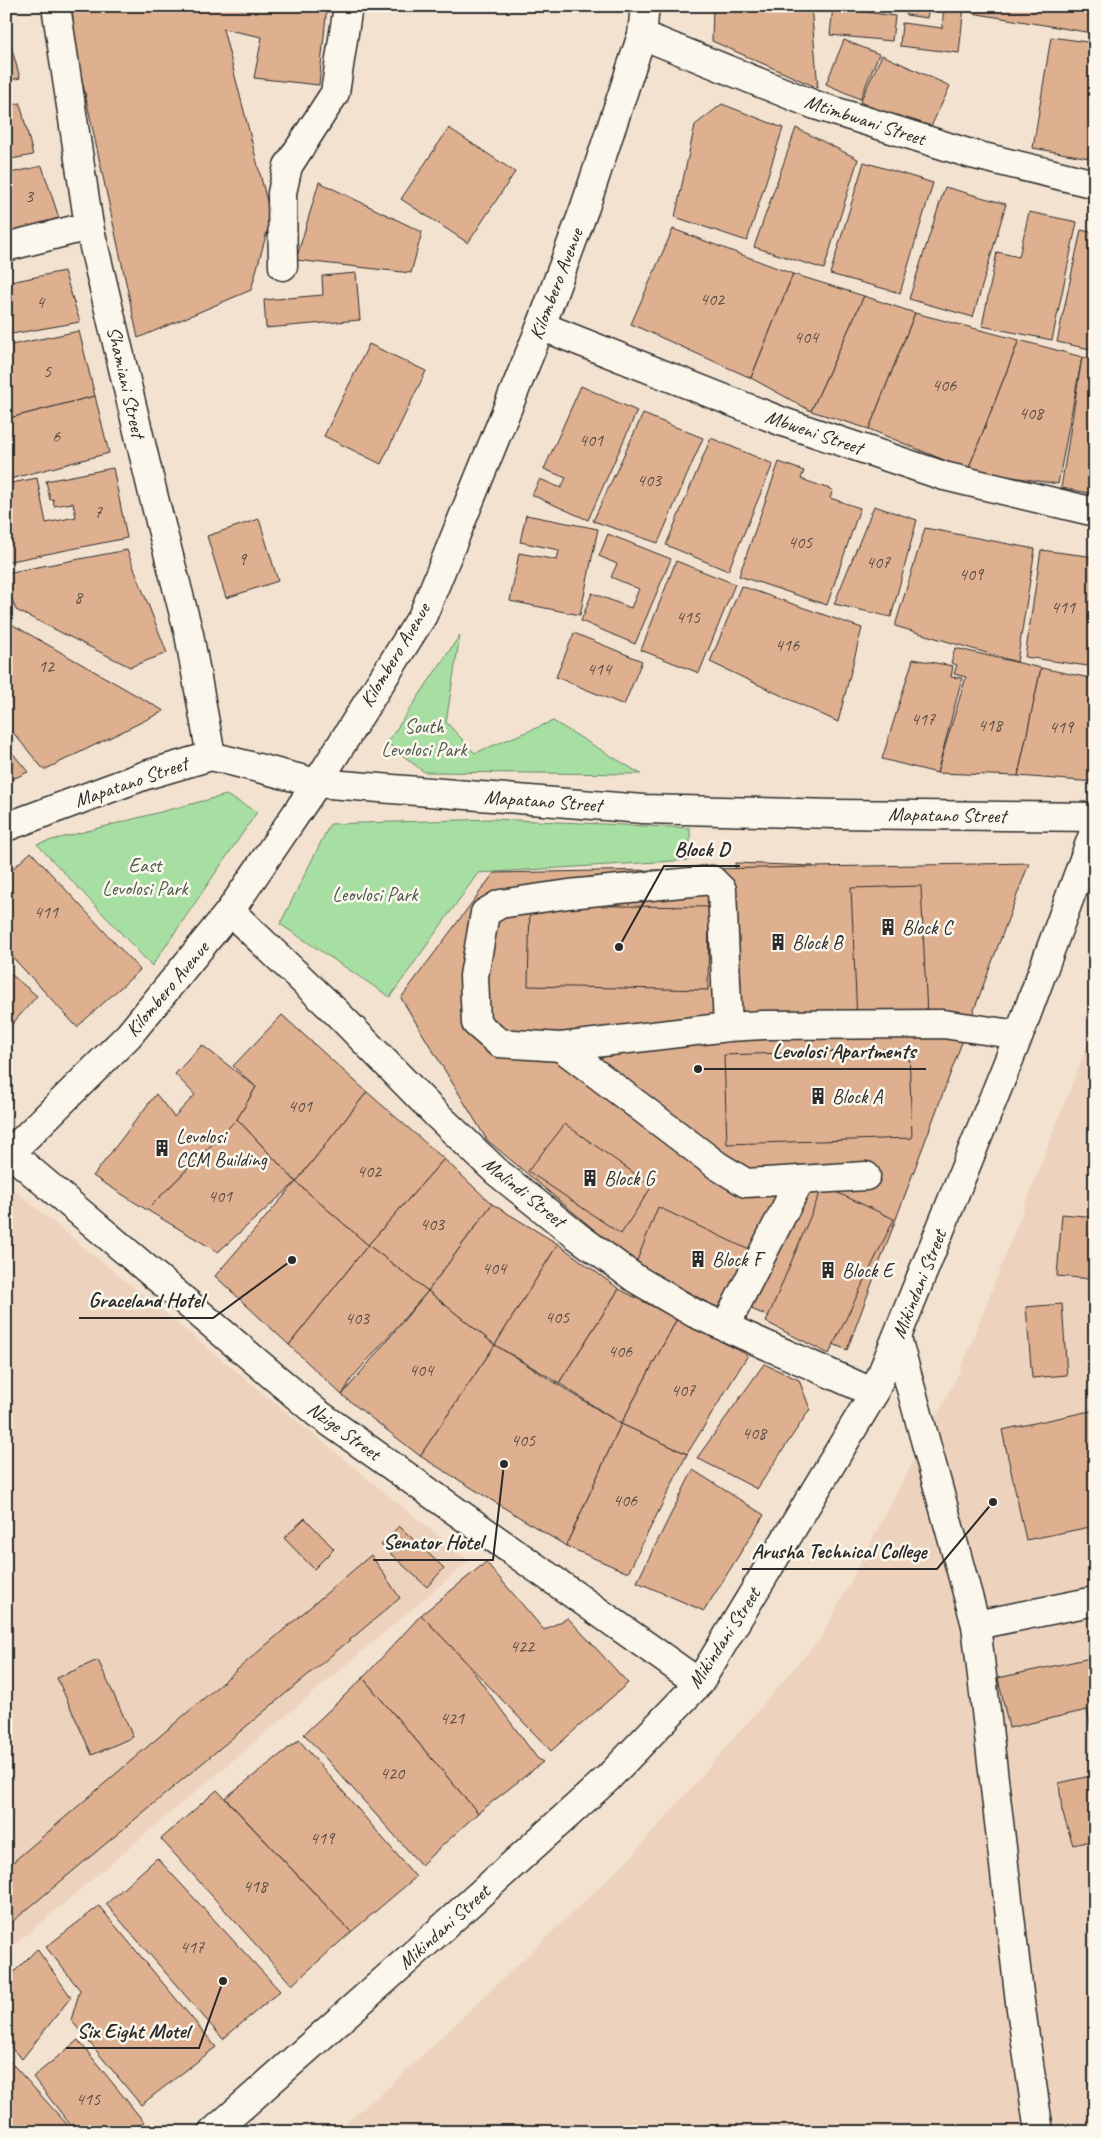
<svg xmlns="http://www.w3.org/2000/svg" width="1101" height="2138" font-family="Caveat,sans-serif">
<rect width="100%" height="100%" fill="#f3e2d0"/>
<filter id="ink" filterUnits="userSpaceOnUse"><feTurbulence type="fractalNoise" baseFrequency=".02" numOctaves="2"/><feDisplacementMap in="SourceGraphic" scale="10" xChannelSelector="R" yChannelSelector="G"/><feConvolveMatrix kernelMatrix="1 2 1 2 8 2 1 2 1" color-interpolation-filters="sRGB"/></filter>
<g filter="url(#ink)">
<g fill="#edd3bd">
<path d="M1095,1025V2132H335L389,2087L633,1855L822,1636L961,1369Z"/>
<path d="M14,1190L469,1561L6,1952V1197Z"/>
</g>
<g fill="#a7dfa3" stroke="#698567">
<path d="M460,635L446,722L475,753L553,721L641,774L424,772L387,743Z"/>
<path d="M226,795L257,812L152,966L37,844Z"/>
<path d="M493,819L690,828V860L478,873L390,997L280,924L330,824Z"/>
</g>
<g fill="#dfb090" stroke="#2b2b2b">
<path d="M66,6H327L319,85L254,78L262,37L223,29L271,217L251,290L138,338Z"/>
<path d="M713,6H811L818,88L712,41Z"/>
<path d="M833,6H859L858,11L895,16L892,41L830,35Z"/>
<path d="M907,6H929L927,18L906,15Z"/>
<path d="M944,6H964L959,53L900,46L902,23L942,28Z"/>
<path d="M973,6H1095V15L1092,33L972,13Z"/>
<path d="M6,28L20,78L6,81Z"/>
<path d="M1051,37L1095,43V159L1033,148Z"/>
<path d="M844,40L879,54L860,99L826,84Z"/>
<path d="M882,55L950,86L928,133L860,102Z"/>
<path d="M20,103L33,155L6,160V107Z"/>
<path d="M722,104L783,128L747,241L675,217L695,125Z"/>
<path d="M449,128L515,172L468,243L401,199Z"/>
<path d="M796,128L858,159L824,269L754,247Z"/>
<path d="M864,162L933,183L900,293L830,274Z"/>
<path d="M42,166L59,218L6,233V174Z"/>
<path d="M319,182L422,232L411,273L296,260Z"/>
<path d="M945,187L1006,204L973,317L909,299Z"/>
<path d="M1029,212L1077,222L1052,340L982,326L997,252L1019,257Z"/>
<path d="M673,229L793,274L751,378L631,324Z"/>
<path d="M1081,230L1095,233V350L1057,342Z"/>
<path d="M64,271L80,322L6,335V283Z"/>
<path d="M356,273L360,320L266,328L264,300L323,295L322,276Z"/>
<path d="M793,274L864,296L811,411L751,378Z"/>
<path d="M864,296L915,313L869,429L811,411Z"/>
<path d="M915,313L1019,340L968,470L869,429Z"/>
<path d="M79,331L95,396L6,419V346Z"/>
<path d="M1019,340L1082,357L1058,484L968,470Z"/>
<path d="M369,344L426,371L381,464L324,436Z"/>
<path d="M1082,357L1095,360V494L1061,488Z"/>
<path d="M581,386L637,411L588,520L532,495L540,479L561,488L566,478L544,469Z"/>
<path d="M95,396L109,453L6,480V419Z"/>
<path d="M643,414L703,438L658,543L593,521Z"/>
<path d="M711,438L773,464L728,571L666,545Z"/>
<path d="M779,462L804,471L801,479L833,490L830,498L860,508L827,605L739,576Z"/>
<path d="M113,468L127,538L6,562V484L37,478L46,523L76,517L73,503L54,506L53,499L50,500L46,481Z"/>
<path d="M874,506L917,520L891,617L834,604Z"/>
<path d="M526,515L598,529L580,615L510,601L519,553L557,560L559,550L520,542Z"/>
<path d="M259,519L278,581L226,598L207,536Z"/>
<path d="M925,528L1035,549L1017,662L895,626Z"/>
<path d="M608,534L671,559L635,644L581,621L592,593L631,608L639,589L611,577L617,564L599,556Z"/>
<path d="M127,550L167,653L130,667L16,610L6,584V573Z"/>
<path d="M1041,550L1095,557V667L1025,657Z"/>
<path d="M676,561L735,584L699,673L641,650Z"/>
<path d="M741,586L862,628L838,722L710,662Z"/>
<path d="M6,621L164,711L44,770L6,724Z"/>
<path d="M574,633L642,661L624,705L556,677Z"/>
<path d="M955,648L1041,668L1018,776L937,773L966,677L954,674L957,665L951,663Z"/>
<path d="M913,659L953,666L951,677L962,678L937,773L882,759Z"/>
<path d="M1041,668L1095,679V782L1018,776Z"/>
<path d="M6,745L28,772L6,782Z"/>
<path d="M31,852L140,970L77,1027L6,950V875Z"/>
<path d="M735,863L813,866L815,1017L747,1019Z"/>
<path d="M1029,863L847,1350L623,1254L487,1140L401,998L494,873Z"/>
<path d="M921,886L927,1016L857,1019L851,888Z"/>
<path d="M530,905L709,907L708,990L528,986Z"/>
<path d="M6,970L37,996L6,1031Z"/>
<path d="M282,1015L367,1092L296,1182L237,1119L256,1087L233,1066Z"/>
<path d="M202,1045L256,1087L237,1119L147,1210L93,1176L156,1094L174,1117L195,1095L175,1074Z"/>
<path d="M909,1049L912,1138L727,1144L724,1055Z"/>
<path d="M367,1092L444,1159L368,1245L296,1182Z"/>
<path d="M237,1119L296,1182L218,1252L147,1210Z"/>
<path d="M565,1124L652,1186L621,1234L528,1171Z"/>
<path d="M444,1159L492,1204L428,1291L368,1245Z"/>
<path d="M296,1182L368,1245L289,1345L215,1276Z"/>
<path d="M823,1186L894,1219L829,1354L766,1322Z"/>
<path d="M492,1204L558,1244L495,1345L428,1291Z"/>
<path d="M658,1207L760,1255L728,1314L636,1263Z"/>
<path d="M1062,1214L1095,1217L1093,1279L1057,1276Z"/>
<path d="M558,1244L619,1289L559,1383L495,1345Z"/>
<path d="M368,1245L428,1291L352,1378L342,1395L289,1345Z"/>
<path d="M619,1289L677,1319L621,1424L559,1383Z"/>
<path d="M428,1291L495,1345L420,1456L342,1395Z"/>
<path d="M1062,1304L1067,1375L1032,1378L1026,1307Z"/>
<path d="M1095,1304V1335L1093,1336L1087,1306Z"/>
<path d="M677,1319L748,1355L687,1454L621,1424Z"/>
<path d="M495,1345L621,1424L566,1546L420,1456Z"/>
<path d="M764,1364L799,1380L810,1409L757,1489L697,1458Z"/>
<path d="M1095,1410V1526L1026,1540L1002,1430Z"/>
<path d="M621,1424L687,1454L628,1573L566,1546Z"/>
<path d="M693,1470L764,1515L704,1611L637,1582Z"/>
<path d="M305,1518L334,1549L314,1569L284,1538Z"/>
<path d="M399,1526L444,1568L427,1587L381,1545Z"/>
<path d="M371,1555L400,1598L6,1927V1868Z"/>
<path d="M486,1562L544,1630L568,1618L628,1683L551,1751L421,1615Z"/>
<path d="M421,1615L466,1662L537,1758L543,1762L478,1813L363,1678Z"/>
<path d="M1095,1657V1745L1087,1710L1009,1728L998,1678Z"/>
<path d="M98,1660L133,1737L92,1755L57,1678Z"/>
<path d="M363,1678L478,1813L421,1865L304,1734Z"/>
<path d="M299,1740L416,1877L351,1932L225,1798Z"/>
<path d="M1095,1775V1840L1073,1845L1062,1811L1059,1783Z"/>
<path d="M217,1790L351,1932L292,1985L161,1839Z"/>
<path d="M157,1858L280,1991L223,2039L106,1904Z"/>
<path d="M99,1906L216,2047L141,2105L71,2020L80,1990L46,1947Z"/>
<path d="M37,1949L71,1997L22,2059L6,2043V1980Z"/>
<path d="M78,2040L144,2122L131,2132H76L33,2077Z"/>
<path d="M6,2057L74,2132H6Z"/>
</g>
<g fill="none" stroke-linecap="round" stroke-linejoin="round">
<g stroke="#2b2b2b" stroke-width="31">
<g id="minor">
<path d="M56,6L89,226L154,498L189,634L211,756"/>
<path d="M642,35L815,105L971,154L1095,184"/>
<path d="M6,247L89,226"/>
<path d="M283,266L282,193L288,166L335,93L348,6"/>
<path d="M541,326L783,422L944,476L1095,512"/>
<path d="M6,827L146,775L211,756L317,783L643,809L835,814L1095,817"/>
<path d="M230,911L336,1012L437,1115L497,1172L577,1236L636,1279L694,1313L874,1393"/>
<path d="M728,1027L722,890L712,880L569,894L500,904L485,913L474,976L476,1023L499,1043L561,1047L728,1027L763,1025L943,1024L1019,1035"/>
<path d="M561,1047L718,1166L746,1183L866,1176"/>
<path d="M10,1153L317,1413L699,1683"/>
<path d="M6,1157L129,1035L230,911L317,783L423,615L541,326L585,207L642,35L645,6"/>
<path d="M725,1327L800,1180"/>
<path d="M897,1338L976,1625L1020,2002L1039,2132"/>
<path d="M976,1625L1095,1601"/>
<path d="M213,2132L406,1961L607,1779L699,1683L874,1393L1019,1035L1095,829"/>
</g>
</g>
<use href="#minor" stroke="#fbf7ec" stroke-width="28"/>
</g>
</g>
<defs>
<g id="building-bare" transform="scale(1.35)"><path d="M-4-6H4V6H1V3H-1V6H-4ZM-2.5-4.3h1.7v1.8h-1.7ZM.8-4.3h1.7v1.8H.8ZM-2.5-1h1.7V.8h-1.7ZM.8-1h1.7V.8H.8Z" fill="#2b2b2b" stroke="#fbf7ec" stroke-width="2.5" paint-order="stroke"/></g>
</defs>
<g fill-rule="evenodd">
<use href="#building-bare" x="888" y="927"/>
<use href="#building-bare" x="778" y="942"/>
<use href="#building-bare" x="818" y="1096"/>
<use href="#building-bare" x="162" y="1148"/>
<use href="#building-bare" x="590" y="1178"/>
<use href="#building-bare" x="698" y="1259"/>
<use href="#building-bare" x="828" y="1270"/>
</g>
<g text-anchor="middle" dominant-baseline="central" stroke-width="5" stroke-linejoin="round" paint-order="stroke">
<g font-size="18" fill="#584c44">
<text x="29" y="196">3</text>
<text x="712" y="299">402</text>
<text x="40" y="302">4</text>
<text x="806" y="337">404</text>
<text x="47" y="371">5</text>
<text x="944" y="385">406</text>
<text x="1031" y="413">408</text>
<text x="56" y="436">6</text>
<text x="591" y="440">401</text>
<text x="649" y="480">403</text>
<text x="98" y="512">7</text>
<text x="800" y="542">405</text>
<text x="242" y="559">9</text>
<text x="878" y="562">407</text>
<text x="971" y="574">409</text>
<text x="78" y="597">8</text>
<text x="1063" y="607">411</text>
<text x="688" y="617">415</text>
<text x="787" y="645">416</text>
<text x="46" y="666">12</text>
<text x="599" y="669">414</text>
<text x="923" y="719">417</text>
<text x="990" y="725">418</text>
<text x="1061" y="727">419</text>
<text x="46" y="912">411</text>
<text x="300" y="1106">401</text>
<text x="369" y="1171">402</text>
<text x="220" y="1196">401</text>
<text x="432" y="1224">403</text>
<text x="494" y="1268">404</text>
<text x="557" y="1317">405</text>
<text x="357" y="1318">403</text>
<text x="620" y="1351">406</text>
<text x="421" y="1370">404</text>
<text x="683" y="1390">407</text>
<text x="754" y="1433">408</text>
<text x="523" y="1440">405</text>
<text x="625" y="1500">406</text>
<text x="522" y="1646">422</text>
<text x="452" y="1718">421</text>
<text x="392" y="1773">420</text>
<text x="322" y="1838">419</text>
<text x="255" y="1886">418</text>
<text x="192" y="1947">417</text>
<text x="88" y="2099">415</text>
</g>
<g font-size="20" fill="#2b2b2b" stroke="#fbf7ec">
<text transform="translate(865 120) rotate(18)">Mtimbwani Street</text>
<text transform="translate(556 284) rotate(-69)">Kilombero Avenue</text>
<text transform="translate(126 382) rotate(77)">Shamiani Street</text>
<text transform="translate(814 432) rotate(19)">Mbweni Street</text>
<text transform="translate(395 655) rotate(-59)">Kilombero Avenue</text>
<text transform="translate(131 782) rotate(-19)">Mapatano Street</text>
<text transform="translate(543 801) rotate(4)">Mapatano Street</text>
<text transform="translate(947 815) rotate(1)">Mapatano Street</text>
<text transform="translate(167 989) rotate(-50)">Kilombero Avenue</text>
<text transform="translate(524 1192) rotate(39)">Malindi Street</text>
<text transform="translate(919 1284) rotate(-68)">Mikindani Street</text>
<text transform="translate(344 1431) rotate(36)">Nzige Street</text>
<text transform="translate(724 1638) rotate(-57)">Mikindani Street</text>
<text transform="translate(444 1927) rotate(-42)">Mikindani Street</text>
</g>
<g font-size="20" fill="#4a5849" stroke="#fbf7ec">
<text x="424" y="726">South<tspan x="424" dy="23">Levolosi Park</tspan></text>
<text x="145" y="865">East<tspan x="145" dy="23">Levolosi Park</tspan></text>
<text x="375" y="894">Leovlosi Park</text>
</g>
<g font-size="20" fill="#2b2b2b" stroke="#fbf7ec" text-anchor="start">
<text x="902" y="927">Block C</text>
<text x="792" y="942">Block B</text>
<text x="832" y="1096">Block A</text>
<text x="176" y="1136">Levolosi<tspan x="176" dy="23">CCM Building</tspan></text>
<text x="604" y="1178">Block G</text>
<text x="712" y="1259">Block F</text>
<text x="842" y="1270">Block E</text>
</g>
</g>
<path fill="none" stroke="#2b2b2b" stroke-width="2" d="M619 947L664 866H740M698 1069L762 1069H926M292 1260L213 1318H79M504 1464L493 1560H373M993 1502L937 1569H742M223 1981L199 2048H66"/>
<g fill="#2b2b2b" stroke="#fbf7ec" stroke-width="2">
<circle cx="619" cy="947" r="5"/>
<circle cx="698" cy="1069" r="5"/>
<circle cx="292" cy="1260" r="5"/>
<circle cx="504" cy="1464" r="5"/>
<circle cx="993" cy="1502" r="5"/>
<circle cx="223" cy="1981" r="5"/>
</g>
<g font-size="21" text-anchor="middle" font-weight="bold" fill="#2b2b2b" stroke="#fbf7ec" stroke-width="5" stroke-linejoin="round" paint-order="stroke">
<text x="702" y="856">Block D</text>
<text x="844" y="1058">Levolosi Apartments</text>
<text x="146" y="1307">Graceland Hotel</text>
<text x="433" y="1549">Senator Hotel</text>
<text x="839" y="1558">Arusha Technical College</text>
<text x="133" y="2038">Six Eight Motel</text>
</g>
<rect width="1101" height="2138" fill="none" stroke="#fbf7ec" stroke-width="25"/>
<rect x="12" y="12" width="1076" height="2113" fill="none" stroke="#2b2b2b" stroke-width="2" filter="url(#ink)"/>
</svg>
